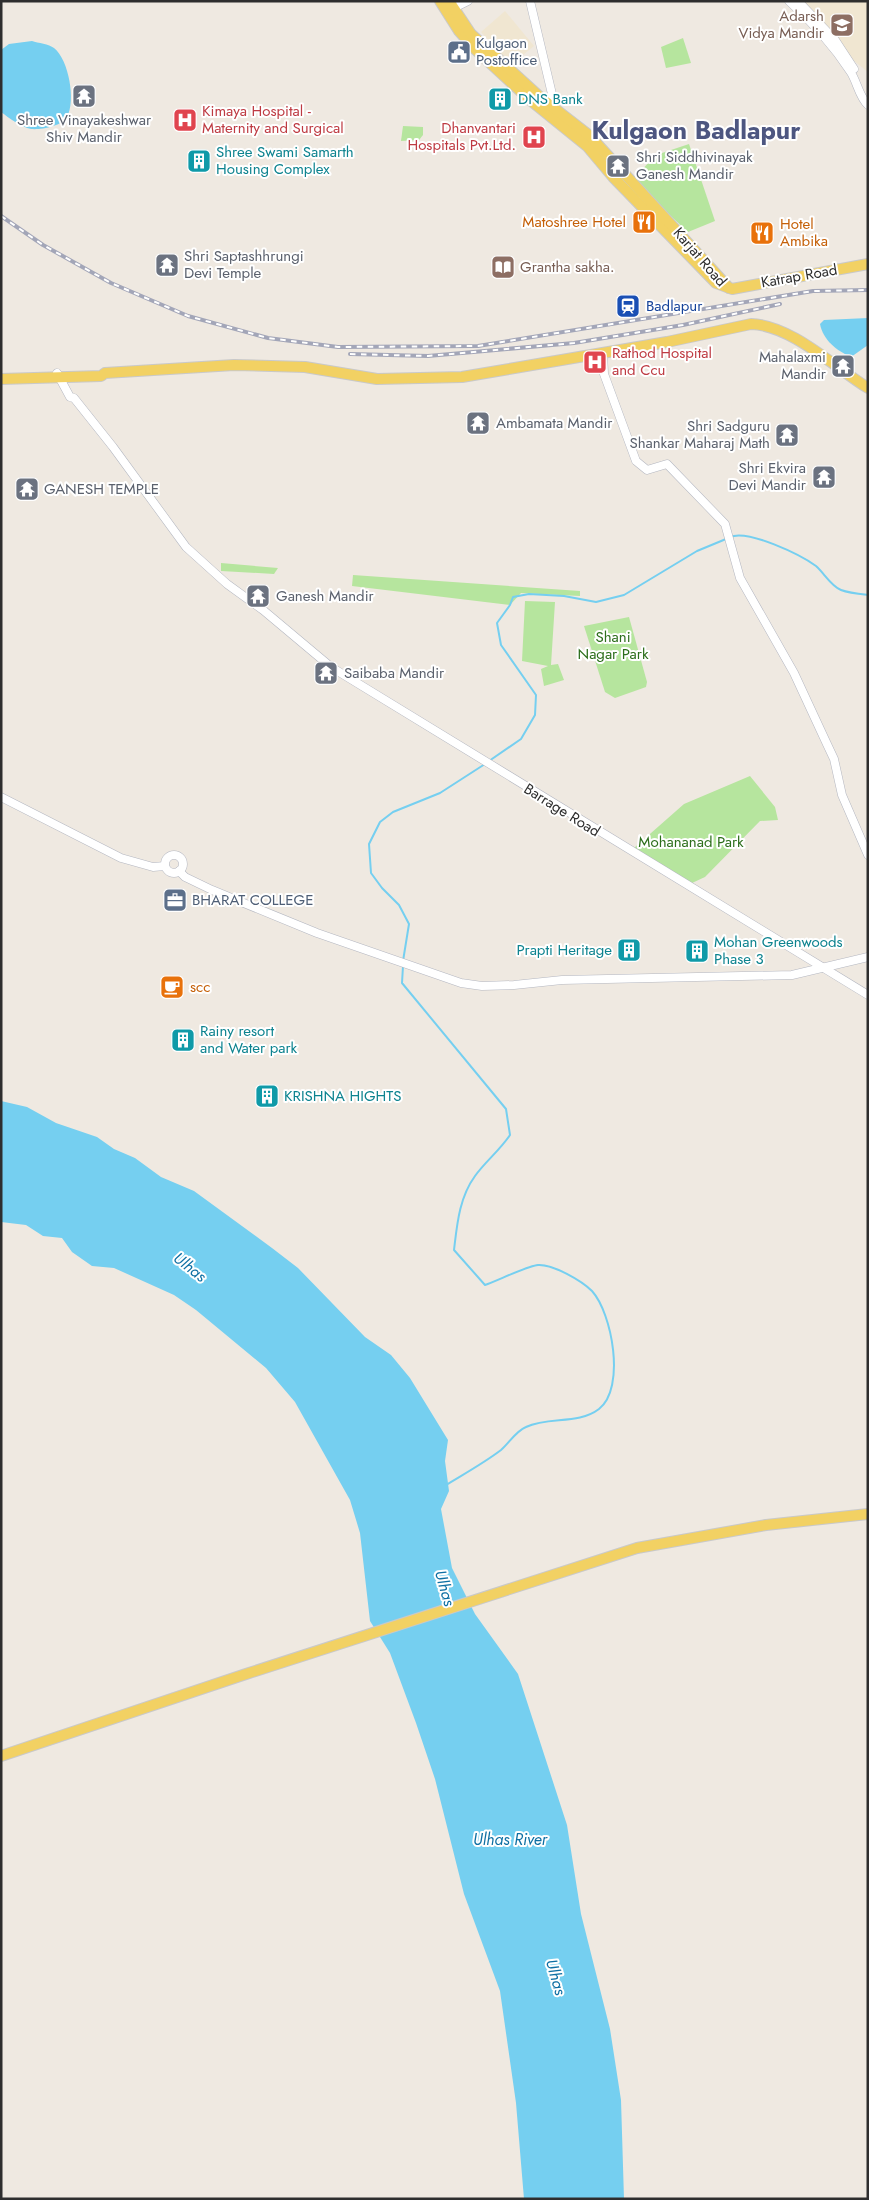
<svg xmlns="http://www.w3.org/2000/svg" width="869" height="2200" font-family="Jost,sans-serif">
<rect width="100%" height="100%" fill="#efe9e1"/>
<g fill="#f0e6d1">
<path d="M796,1H868V72L838,48Z"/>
<path d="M505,11L534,46L511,65L481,32Z"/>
</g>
<g fill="#b6e59e">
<path d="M683,38L691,63L666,68L661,47Z"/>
<path d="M403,126L423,127V135L419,140L401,141Z"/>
<path d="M689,144L715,221L688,232L632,180L656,155Z"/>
<path d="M221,563L278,568L274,574L221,571Z"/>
<path d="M353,575L580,591V596L521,593L510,605L352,586Z"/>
<path d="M525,601L555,602L551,665L558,664L564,680L544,686L541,669L548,666L522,661Z"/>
<path d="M629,617L647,682L646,687L615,698L605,692L584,626Z"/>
<path d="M750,776L775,807L778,820L760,821L705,877L692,883L634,848L684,804Z"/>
</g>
<g fill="#75cff0">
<path d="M32,41C38,43 49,44 54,48C69,60 76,101 67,117C62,126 41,130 31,129C21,127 9,118 1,112V50L9,44Z"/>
<path d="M868,318V345L851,357C837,351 823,340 820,324L824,320Z"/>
<path d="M1,1101L27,1107L56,1123L97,1137L114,1149L135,1158L161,1177L194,1191L272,1248L298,1268L365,1337L391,1355L410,1378L448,1440L445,1461L449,1491L441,1509L452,1568L475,1614L518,1674L567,1825L581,1914L610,2029L621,2100L624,2199H524L516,2103L500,1991L464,1894L435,1779L416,1723L390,1653L370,1621L360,1533L350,1500L295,1402L266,1368L196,1310L174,1295L114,1268L92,1266L72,1252L62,1238L43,1236L26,1225L1,1222Z"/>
</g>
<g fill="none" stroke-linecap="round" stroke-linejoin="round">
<g stroke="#75cff0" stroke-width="2">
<path d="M730,537C748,529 801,555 816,566C824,573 831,586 841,590C849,593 859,594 868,595"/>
<path d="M489,761L521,739L535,715L536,695L501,645L497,623L510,605L513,597L529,594L564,596L596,602L624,595L697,551L726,539"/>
<path d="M403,961L409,924L399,905L382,888L371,873L369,844L380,822L393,812L440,793L485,764"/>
<path d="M403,966L402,983L506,1109L510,1135C500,1150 485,1162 475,1176C459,1198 457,1225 454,1250L485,1285C497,1281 527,1266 538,1265C553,1264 582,1281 592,1291C612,1313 626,1388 599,1409C578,1425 549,1416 526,1427C516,1431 509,1443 501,1450C484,1463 464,1474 446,1485"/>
</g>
<g stroke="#b4b7c1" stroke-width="9">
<g id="minor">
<path d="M530,1L556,111"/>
<path d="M789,1C812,22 833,45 850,71C857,81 859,97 868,105"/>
<path d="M798,1L835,40L854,69"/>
<path d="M454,8L468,1"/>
<path d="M603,353L604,374L636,461L647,470L667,464L725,524L740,578L794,673L826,742L834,759L842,795L868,855"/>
<path d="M57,373L70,397L74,398L113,447L186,547L227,584L263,610L331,667L868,995"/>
<path d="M1,797L121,858L153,867L165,866"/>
<circle cx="174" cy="864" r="9"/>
<path d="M179,871L185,877L212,890L317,933L461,983L482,986L514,985L562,980L792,975L868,957"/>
</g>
</g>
<g stroke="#c9c9c9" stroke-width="12">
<g id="major">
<path d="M440,1L459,31L475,49L529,99L587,146L613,177L716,283L732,289L868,264"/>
<path d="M449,1L471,34L541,98L590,136L729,288"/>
<path d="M1,379L101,376L105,373L234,365L305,367L377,379L462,377L667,342L751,324C791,325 834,367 868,388"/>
<path d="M1,1756L246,1674L637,1548L766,1525L868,1514"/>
</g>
</g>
<use href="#minor" stroke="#fff" stroke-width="8"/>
<use href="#major" stroke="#f2d163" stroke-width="10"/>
<g stroke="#a3a6b8" stroke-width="4">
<g id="rail">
<path d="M1,216L43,245L111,283L188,316L268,338L338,347L478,346L813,291L868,290"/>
<path d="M350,354L428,356L574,343L683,325L780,304"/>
</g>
</g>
<use href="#rail" stroke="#fff" stroke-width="2" stroke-dasharray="5.5" stroke-linecap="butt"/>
</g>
<defs>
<g id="school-square" transform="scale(1.25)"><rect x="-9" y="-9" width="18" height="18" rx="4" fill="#8d6e63" stroke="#fff"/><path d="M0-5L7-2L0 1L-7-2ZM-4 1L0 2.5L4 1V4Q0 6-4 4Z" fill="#fff"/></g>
<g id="civic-square" transform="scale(1.25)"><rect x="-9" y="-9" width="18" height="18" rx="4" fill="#5c6f8a" stroke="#fff"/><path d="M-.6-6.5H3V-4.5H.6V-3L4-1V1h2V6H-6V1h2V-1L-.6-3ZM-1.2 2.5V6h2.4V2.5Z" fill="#fff"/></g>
<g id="temple-square" transform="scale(1.25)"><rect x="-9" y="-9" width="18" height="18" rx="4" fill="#6b7280" stroke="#fff"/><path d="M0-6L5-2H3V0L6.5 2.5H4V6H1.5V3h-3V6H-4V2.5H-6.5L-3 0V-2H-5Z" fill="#fff"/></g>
<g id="building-square" transform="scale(1.25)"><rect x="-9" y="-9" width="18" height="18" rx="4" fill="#0f9aa8" stroke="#fff"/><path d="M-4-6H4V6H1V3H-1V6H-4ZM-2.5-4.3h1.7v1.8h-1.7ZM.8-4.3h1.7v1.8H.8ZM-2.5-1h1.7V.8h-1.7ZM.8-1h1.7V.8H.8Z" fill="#fff"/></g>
<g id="hospital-square" transform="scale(1.25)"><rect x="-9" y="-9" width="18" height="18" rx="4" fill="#e0444e" stroke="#fff"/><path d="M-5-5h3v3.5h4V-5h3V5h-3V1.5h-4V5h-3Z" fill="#fff"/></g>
<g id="restaurant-square" transform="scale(1.25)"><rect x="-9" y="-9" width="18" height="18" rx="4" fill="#e8710a" stroke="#fff"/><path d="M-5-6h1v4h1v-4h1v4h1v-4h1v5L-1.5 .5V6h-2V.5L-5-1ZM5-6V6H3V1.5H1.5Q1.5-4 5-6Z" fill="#fff"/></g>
<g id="library-square" transform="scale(1.25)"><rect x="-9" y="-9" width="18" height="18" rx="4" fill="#8d6e63" stroke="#fff"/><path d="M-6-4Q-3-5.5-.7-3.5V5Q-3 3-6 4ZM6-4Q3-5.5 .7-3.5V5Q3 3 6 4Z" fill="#fff"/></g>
<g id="station-square" transform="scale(1.25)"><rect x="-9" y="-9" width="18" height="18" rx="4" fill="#1a4fb4" stroke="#fff"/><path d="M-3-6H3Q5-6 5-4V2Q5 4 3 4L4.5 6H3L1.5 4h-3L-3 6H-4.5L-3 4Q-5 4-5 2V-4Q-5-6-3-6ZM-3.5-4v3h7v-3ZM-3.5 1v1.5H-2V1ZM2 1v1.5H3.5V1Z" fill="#fff"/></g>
<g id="office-square" transform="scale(1.25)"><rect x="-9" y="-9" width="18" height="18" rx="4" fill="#5c6f8a" stroke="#fff"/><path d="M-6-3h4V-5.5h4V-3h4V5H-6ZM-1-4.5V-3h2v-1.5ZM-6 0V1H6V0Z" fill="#fff"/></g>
<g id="cafe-square" transform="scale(1.25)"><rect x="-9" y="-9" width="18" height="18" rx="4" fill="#e8710a" stroke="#fff"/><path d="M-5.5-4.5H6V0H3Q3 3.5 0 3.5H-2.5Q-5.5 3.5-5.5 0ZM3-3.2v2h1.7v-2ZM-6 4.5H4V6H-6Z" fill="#fff"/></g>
</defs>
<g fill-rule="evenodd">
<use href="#school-square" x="842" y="25"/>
<use href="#civic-square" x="459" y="52"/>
<use href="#temple-square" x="84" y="96"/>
<use href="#building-square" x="500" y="99"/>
<use href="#hospital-square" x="185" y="120"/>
<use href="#hospital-square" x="534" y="137"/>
<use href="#building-square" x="199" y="161"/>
<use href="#temple-square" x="618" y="166"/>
<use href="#restaurant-square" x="644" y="222"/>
<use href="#restaurant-square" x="762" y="233"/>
<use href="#temple-square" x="167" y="265"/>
<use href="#library-square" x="503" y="267"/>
<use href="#station-square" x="628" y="306"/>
<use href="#hospital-square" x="595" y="362"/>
<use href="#temple-square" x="843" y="366"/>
<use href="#temple-square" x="478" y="423"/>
<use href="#temple-square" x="787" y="435"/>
<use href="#temple-square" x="824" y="477"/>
<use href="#temple-square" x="27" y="489"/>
<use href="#temple-square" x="258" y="596"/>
<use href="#temple-square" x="326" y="673"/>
<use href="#office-square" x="175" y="900"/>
<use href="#building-square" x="629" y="950"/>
<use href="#building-square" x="697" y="951"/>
<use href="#cafe-square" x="172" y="987"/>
<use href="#building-square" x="183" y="1040"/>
<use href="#building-square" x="267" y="1096"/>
</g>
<g text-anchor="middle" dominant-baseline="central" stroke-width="4" stroke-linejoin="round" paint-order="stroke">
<g font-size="15" fill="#785e54" stroke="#fff" text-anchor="end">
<text x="824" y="16">Adarsh<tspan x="824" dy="17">Vidya Mandir</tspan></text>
<text x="520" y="267" text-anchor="start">Grantha sakha.</text>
</g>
<g font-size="15" fill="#4e5e75" stroke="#fff" text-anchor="start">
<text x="476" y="43">Kulgaon<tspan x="476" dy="17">Postoffice</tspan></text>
<text x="192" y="900">BHARAT COLLEGE</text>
</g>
<g font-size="15" fill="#0d838f" stroke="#fff" text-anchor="start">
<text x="518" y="99">DNS Bank</text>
<text x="216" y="152">Shree Swami Samarth<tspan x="216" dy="17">Housing Complex</tspan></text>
<text x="714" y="942">Mohan Greenwoods<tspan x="714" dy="17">Phase 3</tspan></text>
<text x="612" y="950" text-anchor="end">Prapti Heritage</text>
<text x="200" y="1031">Rainy resort<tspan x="200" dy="17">and Water park</tspan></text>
<text x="284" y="1096">KRISHNA HIGHTS</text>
</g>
<g font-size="15" fill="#be3a42" stroke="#fff" text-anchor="start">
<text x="202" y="111">Kimaya Hospital -<tspan x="202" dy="17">Maternity and Surgical</tspan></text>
<text x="516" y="128" text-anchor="end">Dhanvantari<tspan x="516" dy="17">Hospitals Pvt.Ltd.</tspan></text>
<text x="612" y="353">Rathod Hospital<tspan x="612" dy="17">and Ccu</tspan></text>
</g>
<g font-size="15" fill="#5b616d" stroke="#fff" text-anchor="start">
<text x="84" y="120" text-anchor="middle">Shree Vinayakeshwar<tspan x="84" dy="17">Shiv Mandir</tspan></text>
<text x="636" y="157">Shri Siddhivinayak<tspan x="636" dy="17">Ganesh Mandir</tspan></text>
<text x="184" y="256">Shri Saptashhrungi<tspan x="184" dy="17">Devi Temple</tspan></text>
<text x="826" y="357" text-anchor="end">Mahalaxmi<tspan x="826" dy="17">Mandir</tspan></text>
<text x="496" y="423">Ambamata Mandir</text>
<text x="770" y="426" text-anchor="end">Shri Sadguru<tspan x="770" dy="17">Shankar Maharaj Math</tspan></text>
<text x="806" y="468" text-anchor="end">Shri Ekvira<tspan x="806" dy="17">Devi Mandir</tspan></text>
<text x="44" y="489">GANESH TEMPLE</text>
<text x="276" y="596">Ganesh Mandir</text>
<text x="344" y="673">Saibaba Mandir</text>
</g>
<g font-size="15" fill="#c56008" stroke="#fff" text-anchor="start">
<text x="626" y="222" text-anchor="end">Matoshree Hotel</text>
<text x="780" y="224">Hotel<tspan x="780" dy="17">Ambika</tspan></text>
<text x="190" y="987">scc</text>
</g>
<g font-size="15" fill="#2e2e2e" stroke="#fff">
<text transform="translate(700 257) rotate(49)">Karjat Road</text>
<text transform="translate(799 276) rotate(-10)">Katrap Road</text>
<text transform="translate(562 810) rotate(32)">Barrage Road</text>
</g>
<g font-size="15" fill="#164399" stroke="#fff" text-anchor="start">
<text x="646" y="306">Badlapur</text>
</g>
<g font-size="15" fill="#2c6e1b" stroke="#fff">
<text x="613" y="637">Shani<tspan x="613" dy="17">Nagar Park</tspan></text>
<text x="691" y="842">Mohananad Park</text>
</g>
<g font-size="16" font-style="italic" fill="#0d6fa3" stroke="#fff">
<text transform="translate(190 1267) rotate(38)">Ulhas</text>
<text transform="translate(445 1588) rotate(74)">Ulhas</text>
<text x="510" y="1839">Ulhas River</text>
<text transform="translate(556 1977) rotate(74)">Ulhas</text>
</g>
<g font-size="25" font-weight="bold" fill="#4d5680" stroke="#fff">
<text x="696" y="130">Kulgaon Badlapur</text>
</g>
</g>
<rect width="869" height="2200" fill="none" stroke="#2e2e2e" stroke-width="5"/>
</svg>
